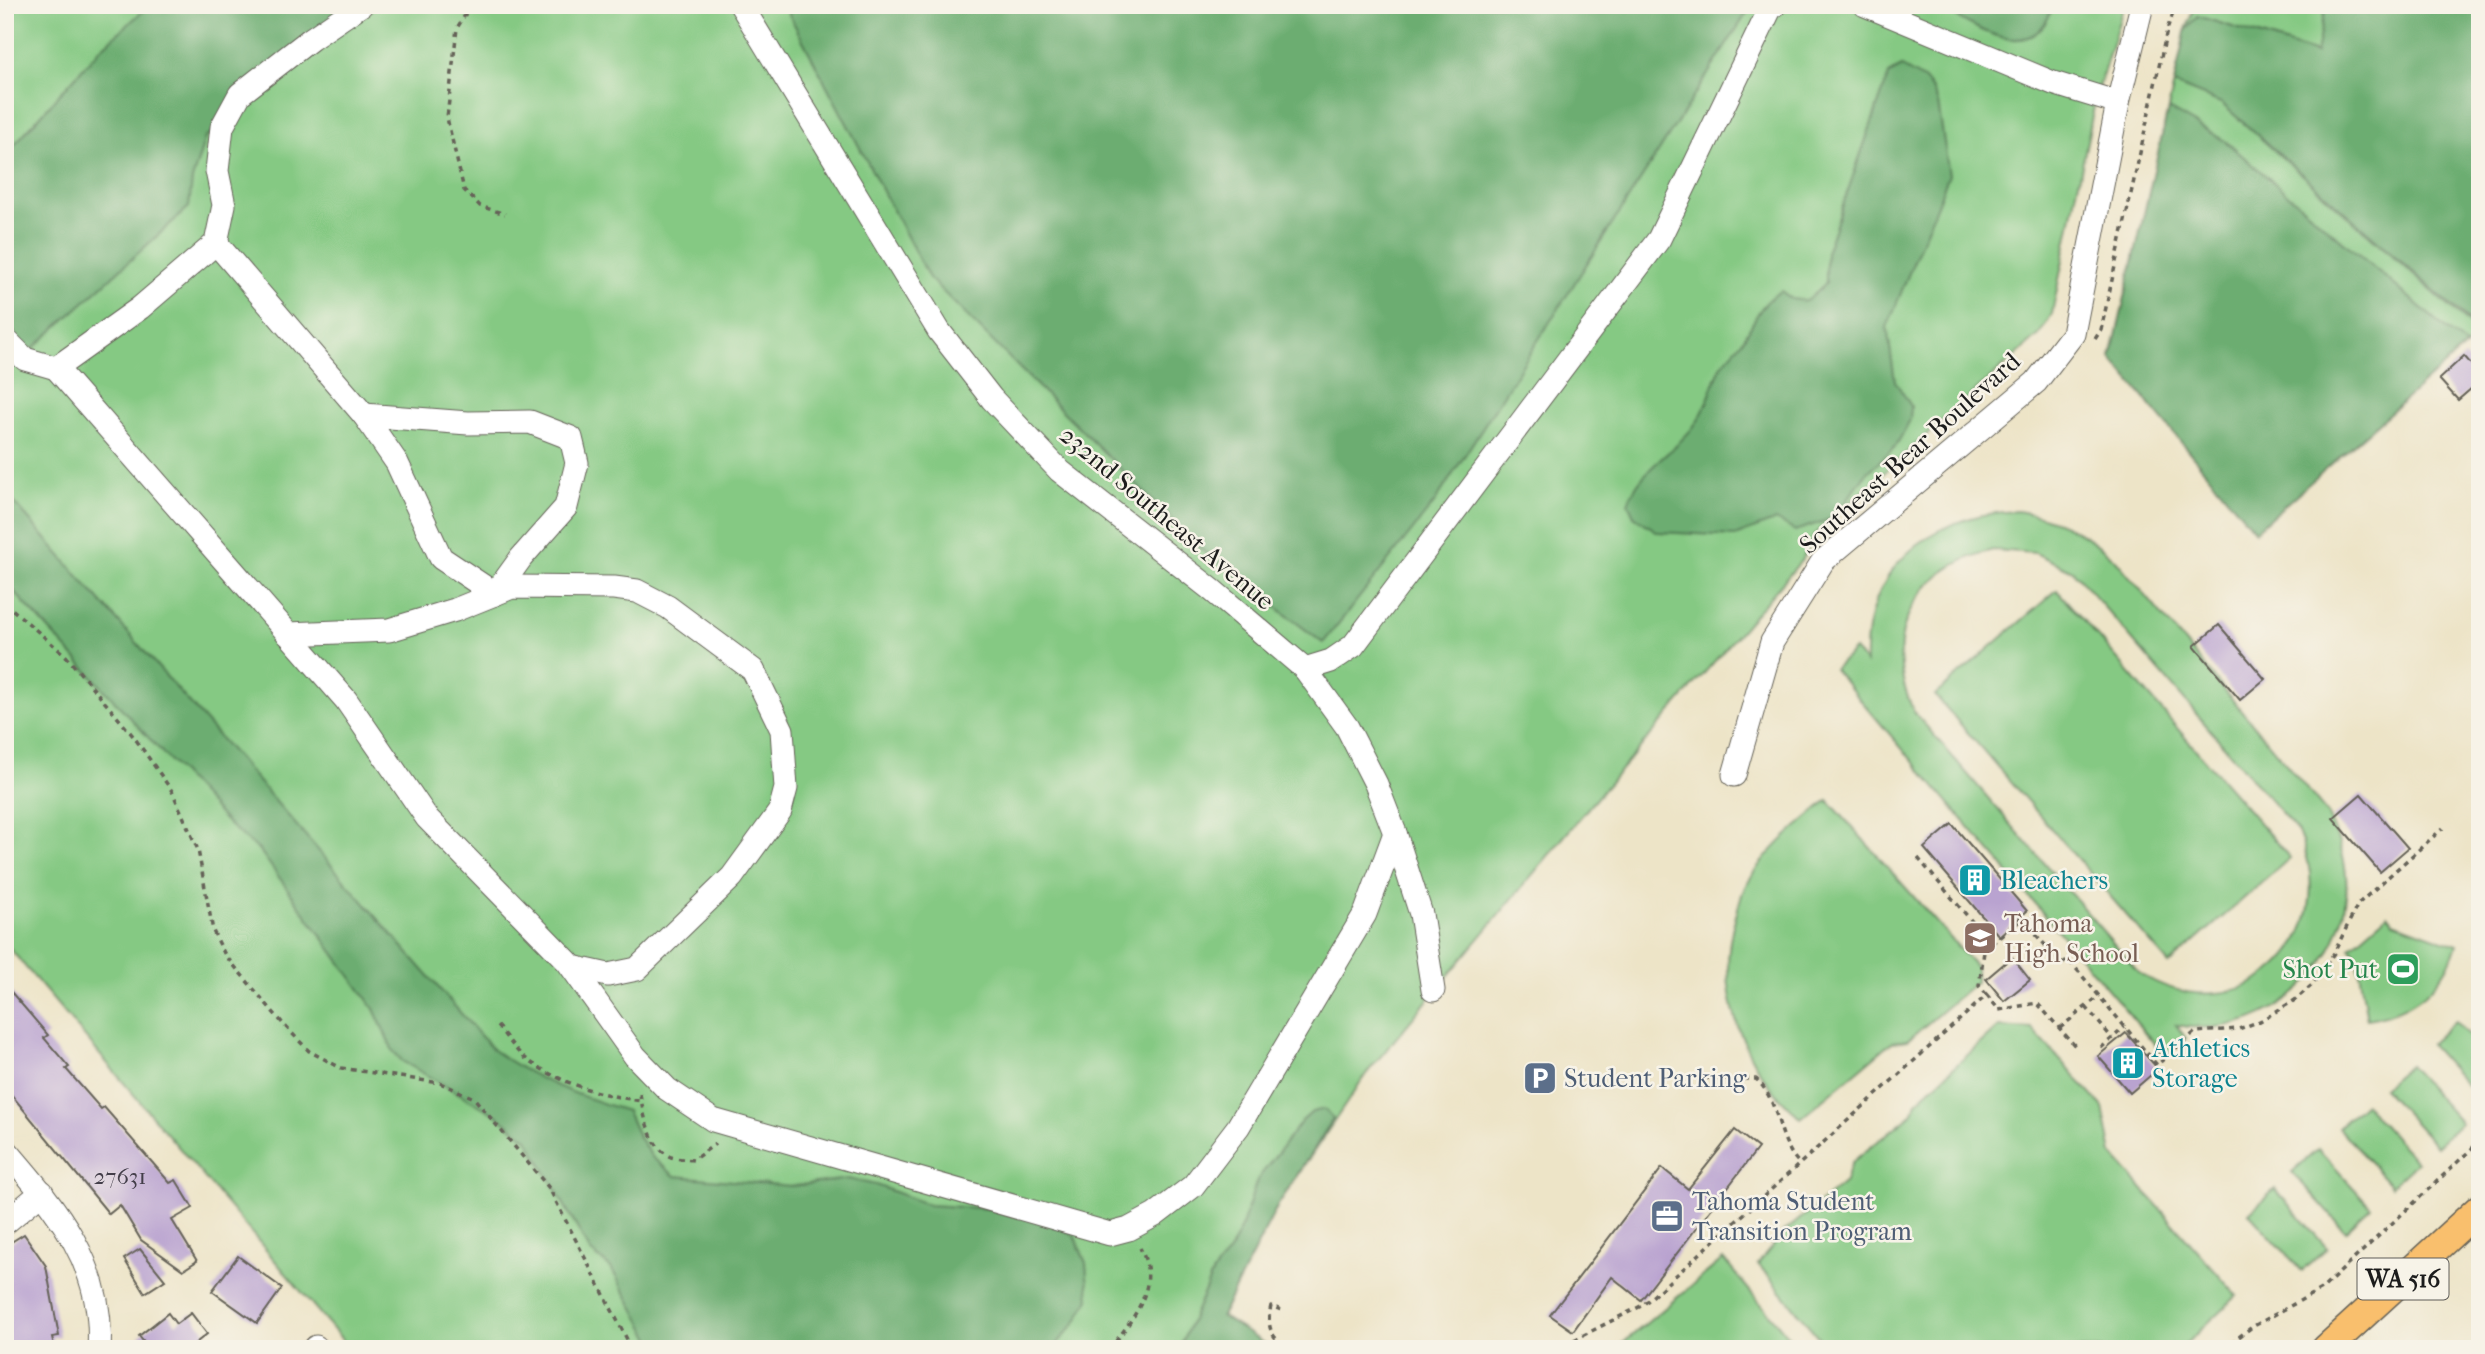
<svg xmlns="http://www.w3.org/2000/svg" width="2485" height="1354" font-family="'IM FELL French Canon',serif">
<rect width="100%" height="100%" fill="#f7f3e8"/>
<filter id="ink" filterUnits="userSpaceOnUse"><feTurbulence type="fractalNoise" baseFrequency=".0143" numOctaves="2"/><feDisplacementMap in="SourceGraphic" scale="14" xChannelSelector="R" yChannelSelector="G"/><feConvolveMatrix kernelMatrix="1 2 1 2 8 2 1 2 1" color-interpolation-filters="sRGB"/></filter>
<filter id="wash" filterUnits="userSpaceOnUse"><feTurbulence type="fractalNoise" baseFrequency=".00686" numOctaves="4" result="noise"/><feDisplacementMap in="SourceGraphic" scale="28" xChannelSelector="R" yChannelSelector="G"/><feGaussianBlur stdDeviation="1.57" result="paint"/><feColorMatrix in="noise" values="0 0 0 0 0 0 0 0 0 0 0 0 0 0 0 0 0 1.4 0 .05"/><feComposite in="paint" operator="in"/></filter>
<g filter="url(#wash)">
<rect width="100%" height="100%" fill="#ede4c7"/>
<g fill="#85c983" stroke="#507250" stroke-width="2" fill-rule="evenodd">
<path d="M5,5H2124L2096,97L2052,314L2039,335L1815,534L1802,560L1593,802L1366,1074L1278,1205L1221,1316L1273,1349H350L5,943Z"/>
<path d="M2195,5H2326L2317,53L2197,16L2185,32Z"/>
<path d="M2174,84L2221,103L2480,334L2466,346L2225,141L2168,109Z"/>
<path d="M2017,511C2057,518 2085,532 2115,559L2327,813C2339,840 2349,866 2346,896C2338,980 2259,1041 2176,1025L2186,1038L2165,1056L1834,669L1854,650L1866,663C1862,571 1929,514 2017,511ZM1993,550L2035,553L2073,571L2298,832C2348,941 2241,1037 2139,973L1914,712C1879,638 1913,569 1993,550Z"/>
<path d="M2057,590L2290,858L2169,964L1935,695Z"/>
<path d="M1828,800L1976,967V982L1908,1040L1892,1042L1801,1118C1742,1069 1713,989 1736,915C1739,905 1741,894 1746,885C1767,849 1797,826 1828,800Z"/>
<path d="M2388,914L2394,922L2457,945C2442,989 2412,1012 2367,1019L2356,954L2350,947Z"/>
<path d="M2455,1021L2480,1048V1100L2430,1044Z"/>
<path d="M1998,1027L2032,1029L2103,1107L2112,1154L2237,1296L2180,1349H1828L1758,1264L1783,1233L1845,1182L1852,1162L1913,1113L1916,1102Z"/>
<path d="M2409,1065L2461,1123L2436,1146L2383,1088Z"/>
<path d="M2364,1104L2417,1162L2391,1186L2338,1127Z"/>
<path d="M2318,1149L2371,1207L2345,1231L2292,1172Z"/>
<path d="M2275,1189L2327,1248L2302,1271L2249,1213Z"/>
<path d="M1723,1259L1799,1349H1616Z"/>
</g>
<g fill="#6cad71" stroke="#446446" stroke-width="2">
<path d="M150,5H377L205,138L192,180L189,207L5,374V155L101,48Z"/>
<path d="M784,5H1752L1435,502L1323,643L1203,551L929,278Z"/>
<path d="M1936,5H2053C2035,70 1973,26 1936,5Z"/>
<path d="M2326,5H2480V331L2221,103L2174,84L2185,32L2197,16L2316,53Z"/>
<path d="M1902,67L1925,80L1933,91L1938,103L1949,175L1887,327L1895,381L1911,406L1910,420L1896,446L1865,475L1839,511L1828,520L1795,531L1776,520L1735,536L1658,532L1634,516L1628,503C1640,468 1673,454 1694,426C1707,410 1712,385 1721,367C1726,358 1732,353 1738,346C1756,325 1754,307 1781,291L1792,299L1806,301L1826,283V253L1889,74Z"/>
<path d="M2168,109L2225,141L2466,346L2255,531L2111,358Z"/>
<path d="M5,492L493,1050C535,1080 578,1096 627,1111L638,1136L653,1158L675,1176L792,1186L848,1179L876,1185L929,1205L995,1209L1052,1223L1075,1236L1086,1263L1089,1299L1077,1321L1053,1349H657L611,1268L590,1251L528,1140L498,1116L402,1061L393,1051L374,1009L260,851L229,825L5,582Z"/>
<path d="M1325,1109L1333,1119L1278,1205L1221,1316L1273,1349H1179L1213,1272L1230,1250L1243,1223L1257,1180L1302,1121L1312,1112Z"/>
</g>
<g id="blocks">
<g fill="#b9a3d0">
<path d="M2464,356L2480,374V381L2458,400L2439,379Z"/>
<path d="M2219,625L2265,679L2240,700L2194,646Z"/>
<path d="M2361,794L2408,848L2380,872L2333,818Z"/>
<path d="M1952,824L2027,911L1999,936L1924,848Z"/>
<path d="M2012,957L2030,980L2004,1001L1986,979Z"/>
<path d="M5,985L48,1035L44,1038L69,1067L66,1069L101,1109L104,1107L170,1183L176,1180L193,1208L172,1220L197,1261L183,1270L141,1240L120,1205L109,1214L5,1087Z"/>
<path d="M2126,1033L2158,1069L2130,1093L2098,1056Z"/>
<path d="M1735,1130L1758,1148L1641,1300L1612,1277L1573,1331L1550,1315L1662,1168L1688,1189Z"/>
<path d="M24,1234L46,1266L59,1336L52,1337L55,1349H5V1246Z"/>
<path d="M140,1249L165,1280L145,1293L124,1259Z"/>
<path d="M238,1256L282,1288L257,1323L212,1291Z"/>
<path d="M168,1313L176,1324L191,1313L207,1334L188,1349H149L139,1336Z"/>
</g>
</g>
</g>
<g filter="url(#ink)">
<use href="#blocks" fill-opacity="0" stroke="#656258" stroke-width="2"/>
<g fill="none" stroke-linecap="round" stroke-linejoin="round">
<g stroke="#656258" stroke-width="25">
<g id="minor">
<path d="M741,5L939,331L992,399L1060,471L1212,590L1305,669L1347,727L1376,784L1395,833L1421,914L1433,990"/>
<path d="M1865,5L2053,83L2118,103"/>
<path d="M216,243L364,415"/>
<path d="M5,339L25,359L56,368L140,308L216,243L224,205L217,171L222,127L240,94L311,39L361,5"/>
<path d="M56,368L346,700L427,818L568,962L635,1056L667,1089L713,1120L1110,1234L1129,1229L1155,1215L1193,1186L1238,1127L1365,914L1395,833"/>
<path d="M364,415L468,423L530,422L571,438L577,463L566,507L521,558L495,594L441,558L397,463Z"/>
<path d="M288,634L389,630L455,610L512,587L614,588L637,591L668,607L753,670L782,730L786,788L780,811L732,877L637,969L608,975L572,967"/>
<path d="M1305,669L1331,661L1353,646L1659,239L1770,9L1775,5"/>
<path d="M1734,775L1772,642L1823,561L2036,382L2073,334L2118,103L2142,5"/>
<path d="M5,1149C56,1208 105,1266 99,1349"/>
<path d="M5,1223L42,1192"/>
<path d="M314,1349L316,1347"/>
</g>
</g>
<g stroke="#656258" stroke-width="31">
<path id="major" d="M2326,1349L2480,1208"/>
</g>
<g stroke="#656258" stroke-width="3.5" stroke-dasharray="5 5" stroke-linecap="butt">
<path d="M471,5L457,28L447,118L464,190L480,206L505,214"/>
<path d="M2095,339L2101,330L2167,30L2176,5"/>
<path d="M5,603L66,656L134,737L172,791L198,850L213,931L225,955L285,1026L309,1051L341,1068L440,1083L474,1098L549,1188L632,1349"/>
<path d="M1918,858L1986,938L1979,986L1987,995"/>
<path d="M1984,950L2022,919L2062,964L2068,959L2157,1065L2195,1032L2239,1029L2260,1021L2295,1000L2312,985L2334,953L2358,904L2443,828"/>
<path d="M2086,1007L2112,1038"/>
<path d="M497,1026C506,1036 515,1050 525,1058C560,1084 601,1095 642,1101"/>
<path d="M2060,1028L2099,996"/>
<path d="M2101,1048L2125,1027"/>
<path d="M1694,1078L1756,1079C1781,1102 1776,1139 1799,1163"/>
<path d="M640,1094C644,1115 649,1147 671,1157C677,1159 687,1159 693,1160L715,1144"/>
<path d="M1281,1310L1271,1306C1266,1327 1271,1337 1288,1349"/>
<path d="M1110,1349C1132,1319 1162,1287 1140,1248"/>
<path d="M1556,1349L1643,1305L1987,995L1999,1010L2037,1003L2076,1047"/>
<path d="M2223,1349L2252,1327L2323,1288L2480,1141"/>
</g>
<use href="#minor" stroke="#fff" stroke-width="23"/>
<use href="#major" stroke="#f9bf6d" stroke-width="28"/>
</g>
</g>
<defs>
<g id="building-square" transform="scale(1.75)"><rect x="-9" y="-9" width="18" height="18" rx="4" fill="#0f9aa8" stroke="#f7f3e8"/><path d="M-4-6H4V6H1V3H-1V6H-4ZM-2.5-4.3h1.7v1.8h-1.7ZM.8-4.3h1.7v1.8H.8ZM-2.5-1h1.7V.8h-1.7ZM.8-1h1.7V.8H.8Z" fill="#fff"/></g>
<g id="school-square" transform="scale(1.75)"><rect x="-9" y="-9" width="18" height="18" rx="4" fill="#8d6e63" stroke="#f7f3e8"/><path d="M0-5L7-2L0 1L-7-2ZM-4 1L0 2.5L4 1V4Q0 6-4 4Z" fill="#fff"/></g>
<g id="stadium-square" transform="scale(1.75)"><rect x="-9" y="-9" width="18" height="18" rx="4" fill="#2e9e5b" stroke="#f7f3e8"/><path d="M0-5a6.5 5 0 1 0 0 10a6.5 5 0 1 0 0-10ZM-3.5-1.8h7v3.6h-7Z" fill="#fff"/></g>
<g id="parking-square" transform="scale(1.75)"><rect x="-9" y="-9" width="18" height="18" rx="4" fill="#5c6f8a" stroke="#f7f3e8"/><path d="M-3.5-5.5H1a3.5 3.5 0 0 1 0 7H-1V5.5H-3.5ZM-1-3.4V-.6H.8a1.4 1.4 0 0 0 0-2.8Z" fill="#fff"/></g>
<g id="office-square" transform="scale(1.75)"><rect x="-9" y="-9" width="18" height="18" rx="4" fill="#5c6f8a" stroke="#f7f3e8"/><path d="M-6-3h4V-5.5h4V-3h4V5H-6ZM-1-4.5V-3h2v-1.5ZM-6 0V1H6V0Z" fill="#fff"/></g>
</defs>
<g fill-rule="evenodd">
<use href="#building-square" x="1975" y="880"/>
<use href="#school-square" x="1980" y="938"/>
<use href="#stadium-square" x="2403" y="969"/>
<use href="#building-square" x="2128" y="1063"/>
<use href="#parking-square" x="1540" y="1078"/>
<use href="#office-square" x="1667" y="1216"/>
</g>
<g text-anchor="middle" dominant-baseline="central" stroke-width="5" stroke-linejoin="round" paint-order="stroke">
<g font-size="23" fill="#433e49">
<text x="120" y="1176">27631</text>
</g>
<rect fill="#f7f3e8" stroke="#5e5c59" stroke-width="2" x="2357.5" y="1258.5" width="91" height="41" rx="5"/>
<g font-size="24" font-weight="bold" fill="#1c1c1c">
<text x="2403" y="1279">WA 516</text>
</g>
<g font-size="26" fill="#1c1c1c" stroke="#f7f3e8">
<text transform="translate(1910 453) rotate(-42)">Southeast Bear Boulevard</text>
<text transform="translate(1167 518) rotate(40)">232nd Southeast Avenue</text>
</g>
<g font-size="26" fill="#0d838f" stroke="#f7f3e8" text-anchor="start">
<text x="2000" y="880">Bleachers</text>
<text x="2152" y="1048">Athletics<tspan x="2152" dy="30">Storage</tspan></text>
</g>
<g font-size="26" fill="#785e54" stroke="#f7f3e8" text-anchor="start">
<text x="2004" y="923">Tahoma<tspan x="2004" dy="30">High School</tspan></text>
</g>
<g font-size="26" fill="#27864d" stroke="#f7f3e8" text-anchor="end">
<text x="2378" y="969">Shot Put</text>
</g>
<g font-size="26" fill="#4e5e75" stroke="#f7f3e8" text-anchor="start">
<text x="1564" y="1078">Student Parking</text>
<text x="1692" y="1201">Tahoma Student<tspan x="1692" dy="30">Transition Program</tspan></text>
</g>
</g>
<rect width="2485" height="1354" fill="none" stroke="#f7f3e8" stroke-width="28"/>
</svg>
